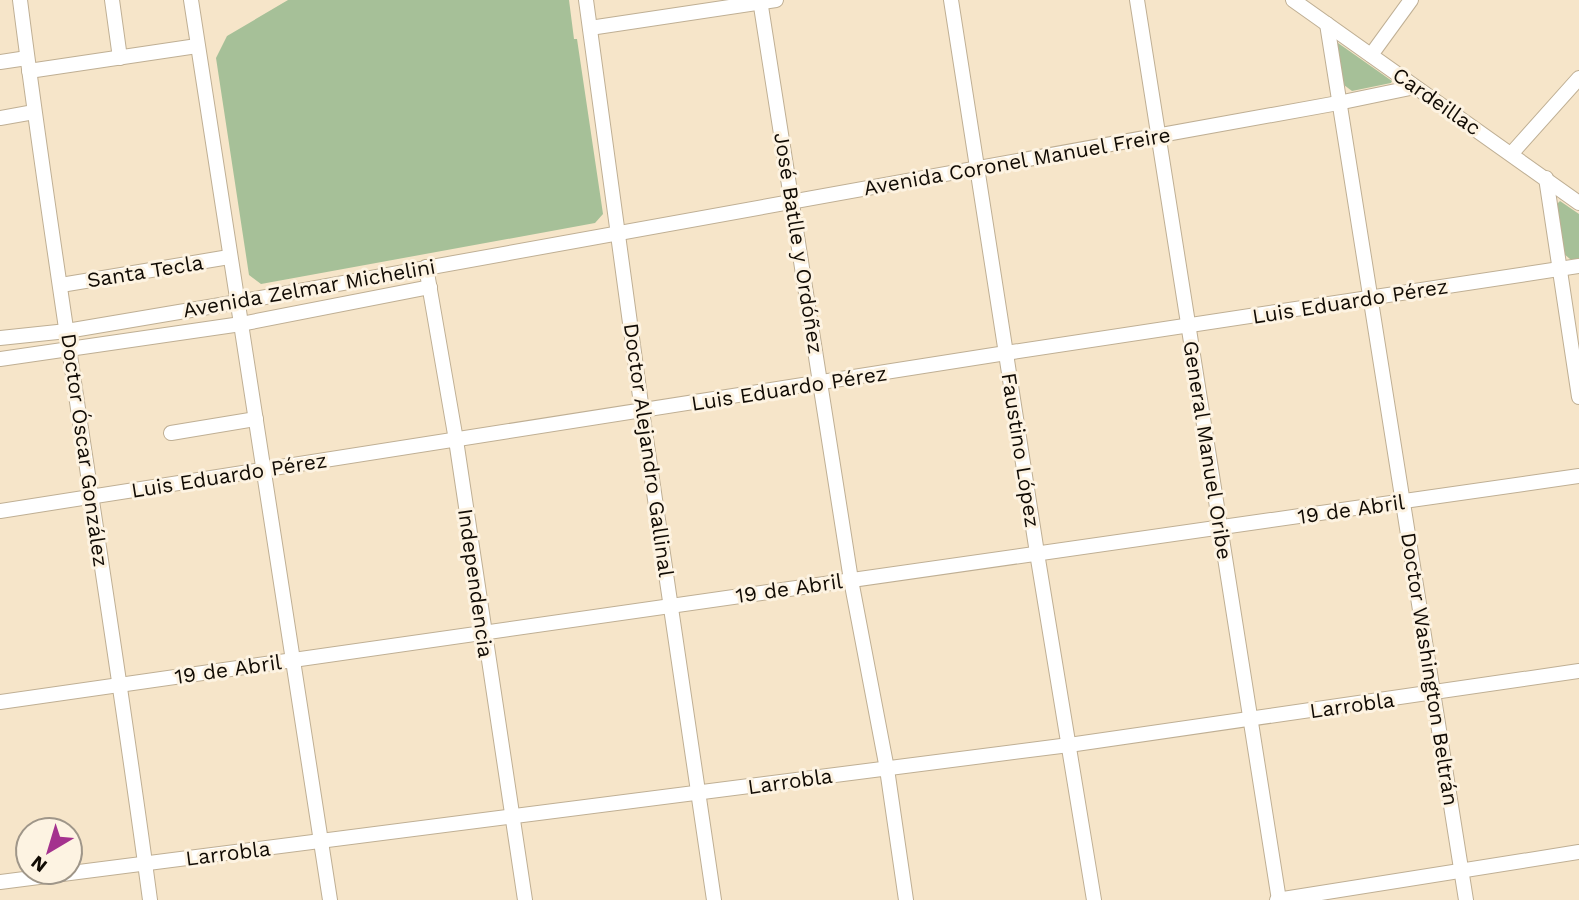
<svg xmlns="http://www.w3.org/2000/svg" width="1579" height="900" font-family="'Work Sans',sans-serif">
<rect width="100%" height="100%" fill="#f6e5c9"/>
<g fill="#a6c098">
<path d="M288,0H569L574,39H577L603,214L595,223L261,284L249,275L216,58L227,36Z"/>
<path d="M1338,43L1392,81L1391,83L1352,91L1344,85L1337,45Z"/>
<path d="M1560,201L1579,214V260L1570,259L1563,253L1557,204Z"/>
</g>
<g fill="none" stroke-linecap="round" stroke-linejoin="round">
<g stroke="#bfaf94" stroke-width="16">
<g id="minor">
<path d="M20,0C58,301 110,599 150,900"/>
<path d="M112,0L120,58"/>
<path d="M191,0L330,900"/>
<path d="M586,0L642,411L714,900"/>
<path d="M760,0L851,580L887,769L906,900"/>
<path d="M951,0L1037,553L1094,900"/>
<path d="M1137,0L1279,900"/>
<path d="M1293,0L1579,203"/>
<path d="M1327,24L1466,900"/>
<path d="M590,28L776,0"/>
<path d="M1371,55L1411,0"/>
<path d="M0,62L27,58"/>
<path d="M29,71L197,46"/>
<path d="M0,118L34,112"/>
<path d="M1512,153L1579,78"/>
<path d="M1546,178L1579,397"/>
<path d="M426,267L456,440L525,900"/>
<path d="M61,285L229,257"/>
<path d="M0,338L67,331L238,302L1338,103L1415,87"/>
<path d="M0,359L241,324L430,287"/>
<path d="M171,433L256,419"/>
<path d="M0,511L1006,353L1579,266"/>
<path d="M0,702L1579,476"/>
<path d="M0,882L1069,745L1579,671"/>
<path d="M1277,900L1579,852"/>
</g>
</g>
<use href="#minor" stroke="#fff" stroke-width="14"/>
</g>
<g text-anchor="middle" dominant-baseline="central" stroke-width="6" stroke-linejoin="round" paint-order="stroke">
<g font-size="21" fill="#110b04" stroke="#fdf3e2">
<text transform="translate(1437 101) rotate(35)">Cardeillac</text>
<text transform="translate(1017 161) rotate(-10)">Avenida Coronel Manuel Freire</text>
<text transform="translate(799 243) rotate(81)">José Batlle y Ordóñez</text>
<text transform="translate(145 271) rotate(-9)">Santa Tecla</text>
<text transform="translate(309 288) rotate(-10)">Avenida Zelmar Michelini</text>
<text transform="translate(1350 301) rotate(-9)">Luis Eduardo Pérez</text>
<text transform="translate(789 388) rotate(-9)">Luis Eduardo Pérez</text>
<text transform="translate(85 450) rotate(82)">Doctor Óscar González</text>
<text transform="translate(649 450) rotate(82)">Doctor Alejandro Gallinal</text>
<text transform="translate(1021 450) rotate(81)">Faustino López</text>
<text transform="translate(1208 450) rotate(81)">General Manuel Oribe</text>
<text transform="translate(229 475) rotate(-9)">Luis Eduardo Pérez</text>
<text transform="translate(1351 509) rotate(-8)">19 de Abril</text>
<text transform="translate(476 583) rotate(82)">Independencia</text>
<text transform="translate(789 588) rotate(-8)">19 de Abril</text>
<text transform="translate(228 669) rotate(-8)">19 de Abril</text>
<text transform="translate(1430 669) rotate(81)">Doctor Washington Beltrán</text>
<text transform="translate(1352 705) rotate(-8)">Larrobla</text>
<text transform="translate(790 781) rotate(-8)">Larrobla</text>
<text transform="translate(228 853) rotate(-7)">Larrobla</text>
</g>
</g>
<g transform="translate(49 851) rotate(218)"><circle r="33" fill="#fdf3e2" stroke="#9f9689" stroke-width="2"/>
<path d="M0-5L12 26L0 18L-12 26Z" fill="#a4328e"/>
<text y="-10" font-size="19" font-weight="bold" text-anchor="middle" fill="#110b04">N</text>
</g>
</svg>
